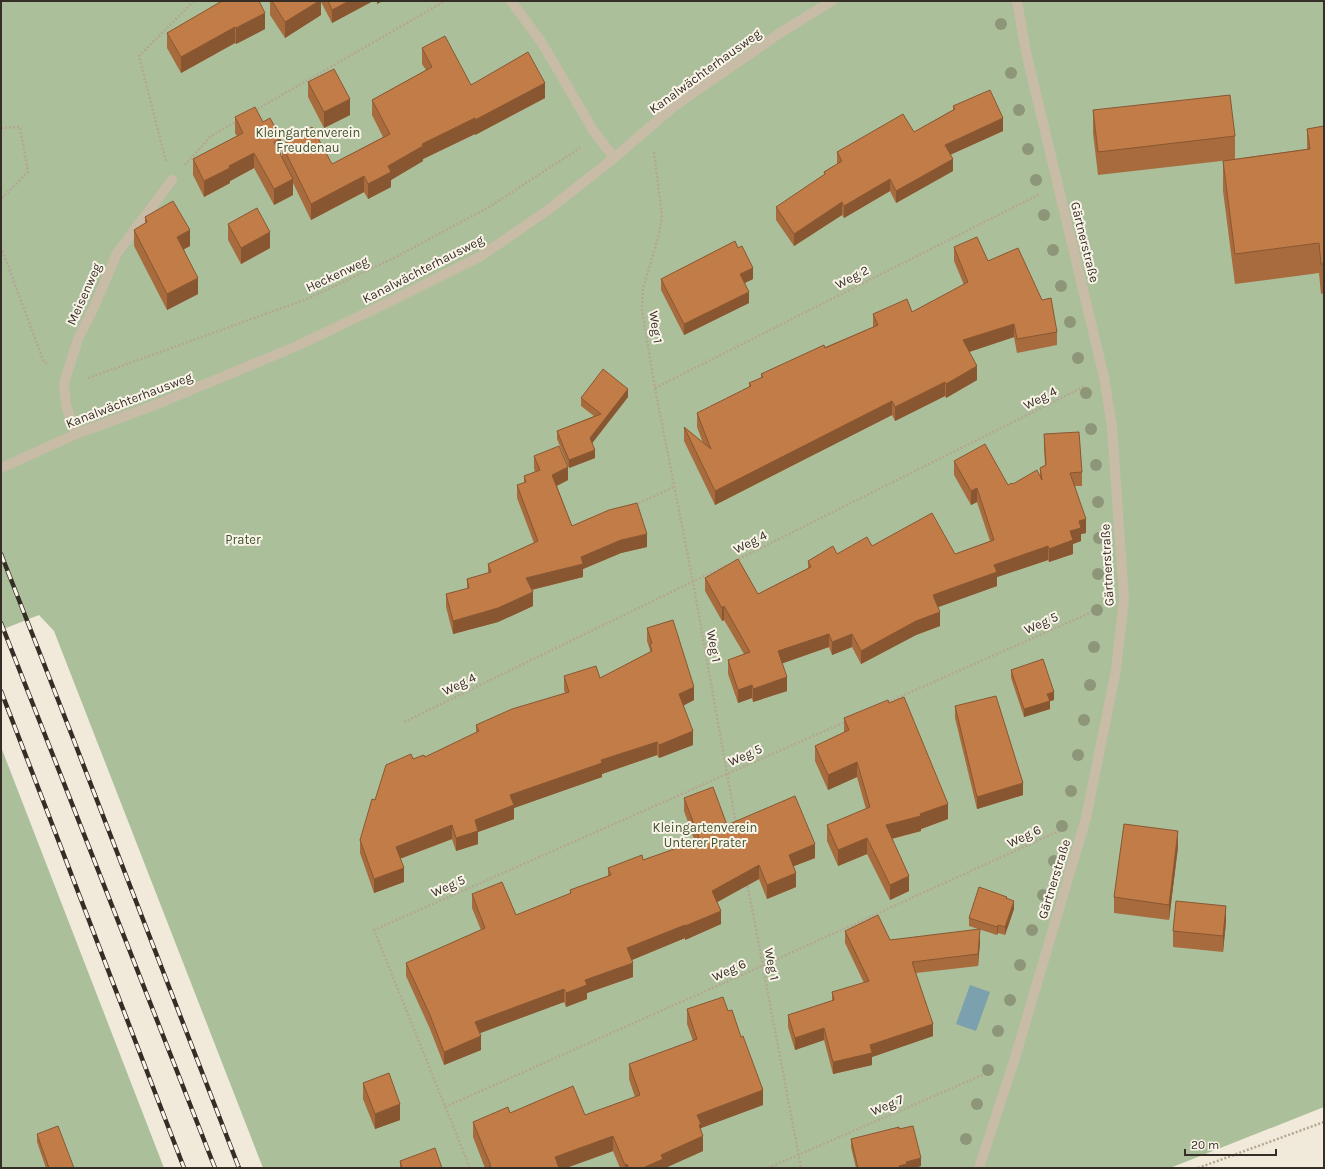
<svg xmlns="http://www.w3.org/2000/svg" width="1325" height="1169" font-family="Karla,sans-serif">
<rect width="100%" height="100%" fill="#f1eada"/>
<g fill="#acbf9b">
<path d="M1,1H1324V1107L1170,1168H263L54,631L39,615L1,630Z"/>
<path d="M1,747L164,1168H1Z"/>
</g>
<path fill="#7aa1ad" d="M970,985L990,992L976,1031L956,1024Z"/>
<g fill="none" stroke-linecap="round" stroke-linejoin="round">
<g stroke="#b4a791" stroke-width="2.5" stroke-dasharray="2 2" stroke-linecap="butt">
<path d="M254,111L445,1"/>
<path d="M1,128L20,127L28,172L1,199"/>
<path d="M654,152L662,215L659,234L643,289L642,310L655,388L693,582L736,824"/>
<path d="M166,161L139,56L193,2V1"/>
<path d="M185,165L211,136L237,121"/>
<path d="M1,247L44,362L48,364"/>
<path d="M88,378L307,299L396,257L489,207L580,148"/>
<path d="M655,388L1040,194"/>
<path d="M635,505L674,487"/>
<path d="M735,561L1085,386"/>
<path d="M886,703L1101,608"/>
<path d="M404,722L727,565"/>
<path d="M747,882L801,1168"/>
<path d="M445,1107L762,966L1061,830"/>
<path d="M470,1168L374,930L847,721"/>
<path d="M768,1168L987,1073"/>
<path d="M1198,1168L1324,1122"/>
</g>
<g stroke="#c8bca7" stroke-width="10">
<path d="M511,1L542,43L593,130L614,158"/>
<path d="M76,434L66,405L64,383L78,339L94,307L117,253L172,180"/>
<path d="M1,468L76,434L155,405L297,346L387,303L481,256L548,210L614,158L673,107L780,33L832,1"/>
<path d="M979,1168L1014,1061L1086,818L1116,670L1124,599L1112,427L1104,377L1026,52L1017,1"/>
</g>
<g stroke="#352e27" stroke-width="4.5">
<g id="rail">
<path d="M1,554L71,733L239,1168"/>
<path d="M1,623L215,1168"/>
<path d="M1,691L184,1168"/>
</g>
</g>
<use href="#rail" stroke="#f9f4e7" stroke-width="3" stroke-dasharray="9" stroke-linecap="butt"/>
</g>
<g fill="#8e967a">
<circle cx="1001" cy="24" r="6"/>
<circle cx="1011" cy="73" r="6"/>
<circle cx="1019" cy="110" r="6"/>
<circle cx="1028" cy="149" r="6"/>
<circle cx="1036" cy="180" r="6"/>
<circle cx="1044" cy="215" r="6"/>
<circle cx="1053" cy="250" r="6"/>
<circle cx="1061" cy="286" r="6"/>
<circle cx="1070" cy="322" r="6"/>
<circle cx="1078" cy="358" r="6"/>
<circle cx="1086" cy="393" r="6"/>
<circle cx="1091" cy="429" r="6"/>
<circle cx="1096" cy="465" r="6"/>
<circle cx="1098" cy="502" r="6"/>
<circle cx="1099" cy="538" r="6"/>
<circle cx="1098" cy="574" r="6"/>
<circle cx="1097" cy="610" r="6"/>
<circle cx="1094" cy="647" r="6"/>
<circle cx="1090" cy="685" r="6"/>
<circle cx="1084" cy="720" r="6"/>
<circle cx="1078" cy="755" r="6"/>
<circle cx="1071" cy="791" r="6"/>
<circle cx="1062" cy="826" r="6"/>
<circle cx="1054" cy="861" r="6"/>
<circle cx="1043" cy="895" r="6"/>
<circle cx="1032" cy="930" r="6"/>
<circle cx="1020" cy="965" r="6"/>
<circle cx="1010" cy="1000" r="6"/>
<circle cx="998" cy="1031" r="6"/>
<circle cx="988" cy="1070" r="6"/>
<circle cx="977" cy="1104" r="6"/>
<circle cx="966" cy="1139" r="6"/>
</g>
<g fill="#a76b3d">
<path d="M219,1H259L265,29L236,44L235,43L181,73L167,48V33L219,3Z"/>
<path d="M270,1H373L332,23L321,2V15L285,38L270,15Z"/>
<path d="M422,48L471,85L545,98L475,135V134L423,159V161L391,180V187L368,199L364,192L311,220L293,183V195L274,205L254,168L230,181V183L204,197L193,175V159L237,136L235,133V117L281,154H280L282,157V145L332,164L383,137L372,115V100L426,70L422,64Z"/>
<path d="M308,82L350,115L324,128L308,97Z"/>
<path d="M953,106L1003,131L950,155L953,171L896,203L890,191L844,218L842,215L794,246L776,220V207L824,175V172L837,164V152L914,132L953,110Z"/>
<path d="M1093,110L1235,136V159L1307,149V129L1324,126V293L1321,294L1319,273L1235,284L1223,191V161L1230,160L1098,175L1093,133Z"/>
<path d="M145,217L190,246L184,249L198,294L167,310L134,246V230L145,224Z"/>
<path d="M228,224L270,248L241,264L228,240Z"/>
<path d="M954,247L988,261L1042,300L1057,332V345L1017,353L1014,337L969,352L977,380L946,398L945,396L895,421L892,415L715,505L684,441V427L703,443L697,427V413L749,387V383L761,378V374L873,327V314L912,312L964,285L954,261Z"/>
<path d="M661,279H753L745,283L749,303L684,335L661,290Z"/>
<path d="M628,397L592,443L595,458L569,468L557,439V431L594,416L581,406V398Z"/>
<path d="M1044,434L1082,472V486H1075L1086,533L1081,534V541L1073,544V554L1049,562L1048,560L997,577V586L938,607L940,626L916,635L861,664L852,647L832,655L829,647L782,663L787,691L753,702L752,698L738,703L728,674V660L744,654L724,620L722,621L705,591V578L758,594L808,568V561L872,546L955,554L990,541L977,502L971,505L954,475V461L1008,485L1013,484L1040,476V468L1045,465L1044,448Z"/>
<path d="M534,456L568,480L557,486L572,526L647,547L621,553L583,569V577L532,590L533,606L498,622L453,634L446,607V594L467,589V579L488,573V564L534,543L517,498V485L524,483V476L535,472L534,469Z"/>
<path d="M647,628L694,700L683,705L693,745L659,758L657,755L602,774V777L514,808V819L478,832V844L456,851L452,839L400,859L404,882L374,893L360,853V840L375,800L413,759L425,757L476,733V725L565,693L564,690V676L600,678L650,652V650L647,641Z"/>
<path d="M1011,670L1054,700L1050,701V709L1024,717L1011,678Z"/>
<path d="M889,703L948,819L921,829V831L892,839L909,891L890,900L867,854L838,866L827,841V825L866,809L857,777L828,790L815,761V746L844,732V718Z"/>
<path d="M955,706L1023,795L977,809L955,718Z"/>
<path d="M684,798L727,825L815,858L794,866L796,887L767,899L759,879L717,902L721,924L685,940V938L632,960L633,977L587,993V999L566,1007L564,1002L480,1033L481,1050L444,1065L430,1029L406,976V963L481,930L472,908V894L516,915L570,894V890L608,876V868L643,860L695,842L684,811Z"/>
<path d="M1178,847L1169,920L1114,913V897Z"/>
<path d="M1007,898L1014,909L1005,935L998,933L997,935L969,926V918Z"/>
<path d="M1226,922L1223,952L1173,947V931Z"/>
<path d="M845,931L890,940L980,942L978,966L916,973L933,1036L872,1057V1065L833,1074L824,1040L795,1050L788,1027V1015L832,1001V992L864,983L845,943Z"/>
<path d="M687,1009L728,1011L763,1105L701,1128L703,1151L665,1168H620L613,1151L566,1168H485L473,1137V1122L510,1113L585,1115L635,1097L629,1079V1064L693,1041L687,1024Z"/>
<path d="M363,1083L400,1120L375,1129L363,1099Z"/>
<path d="M899,1129L921,1166L914,1168H856L851,1147V1139Z"/>
<path d="M37,1134L74,1168H46L37,1142Z"/>
<path d="M400,1161L442,1168H400Z"/>
</g>
<g fill="#885732">
<path d="M319,1H321V15L285,38V22Z"/>
<path d="M349,1H373L332,23V10Z"/>
<path d="M377,1H383L377,4Z"/>
<path d="M265,13V29L236,44V28Z"/>
<path d="M235,27V43L181,73V57Z"/>
<path d="M545,83V98L475,135V120Z"/>
<path d="M350,99V115L324,128V112Z"/>
<path d="M475,118V134L423,159V161L391,180V187L368,199V184L388,166L422,144Z"/>
<path d="M1003,118V131L945,157V145Z"/>
<path d="M281,138V154L274,158V142Z"/>
<path d="M254,153V168L230,181V183L204,197V181L229,166Z"/>
<path d="M953,159V171L896,203V191Z"/>
<path d="M364,176V192L311,220V204Z"/>
<path d="M293,179V195L274,205V189Z"/>
<path d="M890,179V191L844,218V206Z"/>
<path d="M842,202V215L794,246V234Z"/>
<path d="M190,230V246L177,253V237Z"/>
<path d="M270,232V248L241,264V248Z"/>
<path d="M753,268V279L740,285V274Z"/>
<path d="M198,278V294L167,310V294Z"/>
<path d="M749,292V303L684,335V324Z"/>
<path d="M1014,324V337L963,354V340Z"/>
<path d="M977,366V380L946,398V384Z"/>
<path d="M945,382V396L895,421V407Z"/>
<path d="M628,389V397L590,446V438Z"/>
<path d="M892,401V415L715,505V491Z"/>
<path d="M595,450V458L569,468V460Z"/>
<path d="M568,467V480L552,488V475Z"/>
<path d="M977,488V502L971,505V491Z"/>
<path d="M1086,519V533L1081,534V541L1073,544V554L1049,562V549L1070,531L1079,521Z"/>
<path d="M647,534V547L621,553L583,569V577L526,591V578L581,557L621,540Z"/>
<path d="M1048,546V560L997,577V586L933,609V595L994,565Z"/>
<path d="M533,592V606L498,622L453,634V621Z"/>
<path d="M724,606V620L722,621V608Z"/>
<path d="M940,612V626L916,635L861,664V651L916,621Z"/>
<path d="M829,634V647L778,665V651Z"/>
<path d="M852,634V647L832,655V642Z"/>
<path d="M787,677V691L753,702V689Z"/>
<path d="M752,685V698L738,703V690Z"/>
<path d="M694,687V700L679,708V694Z"/>
<path d="M1054,692V700L1050,701V709L1024,717V709L1047,694Z"/>
<path d="M693,731V745L659,758V745Z"/>
<path d="M657,742V755L602,774V777L514,808V819L478,832V844L456,851V838L475,820L510,795L601,760Z"/>
<path d="M857,762V777L828,790V775Z"/>
<path d="M1023,783V795L977,809V797Z"/>
<path d="M948,804V819L921,829V831L886,840V825L920,814Z"/>
<path d="M452,825V839L396,860V847Z"/>
<path d="M1178,831V847L1169,920V905Z"/>
<path d="M867,838V854L838,866V850Z"/>
<path d="M815,844V858L789,868V855Z"/>
<path d="M759,865V879L712,905V891Z"/>
<path d="M404,868V882L374,893V879Z"/>
<path d="M796,873V887L767,899V885Z"/>
<path d="M909,876V891L890,900V885Z"/>
<path d="M1014,901V909L1005,935V927Z"/>
<path d="M1226,906V922L1223,952V936Z"/>
<path d="M721,911V924L685,940V926Z"/>
<path d="M685,925V938L627,962V948Z"/>
<path d="M998,925V933L997,935V927Z"/>
<path d="M980,929V942L978,966V954Z"/>
<path d="M633,963V977L587,993V999L566,1007V993L585,980Z"/>
<path d="M564,989V1002L475,1035V1022Z"/>
<path d="M933,1024V1036L872,1057V1065L833,1074V1062L870,1045Z"/>
<path d="M824,1028V1040L795,1050V1038Z"/>
<path d="M481,1036V1050L444,1065V1052Z"/>
<path d="M763,1090V1105L701,1128V1137L703,1136V1151L665,1168H643L661,1155L697,1115Z"/>
<path d="M400,1104V1120L375,1129V1114Z"/>
<path d="M613,1136V1151L566,1168H555V1157Z"/>
<path d="M921,1158V1166L914,1168H899V1166L906,1162Z"/>
<path d="M627,1164V1168H625V1165Z"/>
</g>
<g fill="#c27c47" stroke="#885732">
<path d="M222,1H259L265,13L236,28L235,27L181,57L167,33Z"/>
<path d="M272,1H319L285,22Z"/>
<path d="M328,1H349L332,10Z"/>
<path d="M445,36L471,85L528,52L545,83L475,120V118L422,144L423,146L388,166L391,172L368,184L364,176L311,204L282,145L312,127L332,164L390,134L372,100L432,67L422,48Z"/>
<path d="M334,69L350,99L324,112L308,82Z"/>
<path d="M990,90L1003,118L945,145L953,159L896,191L890,179L844,206L842,202L794,234L776,207L825,174L824,172L842,161L837,152L903,114L914,132L955,109L953,106Z"/>
<path d="M1230,95L1235,136L1098,152L1093,110Z"/>
<path d="M255,107L263,122L270,118L281,138L274,142L293,179L274,189L254,153L229,166L230,168L204,181L193,159L243,133L235,117Z"/>
<path d="M1324,126V264H1321L1319,243L1235,254L1223,161L1310,149L1307,129Z"/>
<path d="M173,201L190,230L177,237L198,278L167,294L134,230L147,222L145,217Z"/>
<path d="M257,208L270,232L241,248L228,224Z"/>
<path d="M977,237L988,261L1018,248L1042,300L1051,298L1057,332L1017,339L1014,324L963,340L977,366L946,384L945,382L895,407L892,401L715,491L684,427L711,449L697,413L751,386L749,383L763,377L761,374L824,345L825,348L878,325L873,314L907,299L912,312L968,282L954,247Z"/>
<path d="M735,241L738,248L742,246L753,268L740,274L749,292L684,324L661,279Z"/>
<path d="M603,369L628,389L590,438L595,450L569,460L557,431L601,414L581,398Z"/>
<path d="M1079,432L1082,472L1070,473L1086,519L1079,521L1081,528L1070,531L1073,540L1049,549L1048,546L994,565L997,572L933,595L940,612L916,621L861,651L852,634L832,642L829,634L778,651L787,677L753,689L752,685L738,690L728,660L750,652L724,606L722,608L705,578L738,559L758,594L811,567L808,561L833,546L837,554L867,537L872,546L932,513L955,554L994,540L977,488L971,491L954,461L985,444L1008,485L1012,483L1013,484L1037,470L1042,480L1040,468L1046,465L1044,434Z"/>
<path d="M559,446L568,467L552,475L572,526L609,510L637,503L647,534L621,540L581,557L583,564L526,578L533,592L498,608L453,621L446,594L469,588L467,579L491,572L488,564L538,541L517,485L526,482L524,476L540,470L534,456Z"/>
<path d="M673,620L694,687L679,694L693,731L659,745L657,742L601,760L602,763L510,795L514,805L475,820L478,831L456,838L452,825L396,847L404,868L374,879L360,840L372,799L375,800L386,765L411,754L413,759L424,755L425,757L479,731L476,725L512,709L569,692L564,676L596,666L600,678L652,651L650,644L652,643L647,628Z"/>
<path d="M1043,659L1054,692L1047,694L1050,701L1024,709L1011,670Z"/>
<path d="M996,696L1023,783L977,797L955,706Z"/>
<path d="M904,697L948,804L920,814L921,816L886,825L909,876L890,885L867,838L838,850L827,825L870,807L857,762L828,775L815,746L849,730L844,718L888,700L889,703Z"/>
<path d="M713,787L727,825L795,796L815,844L789,855L796,873L767,885L759,865L712,891L721,911L685,926V925L627,948L633,963L585,980L587,985L566,993L564,989L475,1022L481,1036L444,1052L430,1015L406,963L485,928L472,894L502,882L516,915L571,893L570,890L611,875L608,868L642,855L643,860L700,840L684,798Z"/>
<path d="M1124,824L1178,831L1169,905L1114,897Z"/>
<path d="M979,887L1007,897L1006,898L1014,901L1005,927L998,925L997,927L969,918Z"/>
<path d="M1176,901L1226,906L1223,936L1173,931Z"/>
<path d="M878,915L890,940L980,929L978,954L912,962L933,1024L870,1045L872,1053L833,1062L824,1028L795,1038L788,1015L834,1000L832,992L869,981L845,931Z"/>
<path d="M723,997L728,1011L732,1010L741,1037L743,1036L763,1090L697,1115L701,1124L699,1125L703,1136L661,1155L663,1159L643,1168H629L627,1164L625,1165L613,1136L555,1157L559,1168H487L491,1166L473,1122L508,1107L510,1113L573,1086L585,1115L640,1095L629,1064L697,1039L687,1009Z"/>
<path d="M389,1073L400,1104L375,1114L363,1083Z"/>
<path d="M58,1126L74,1168H49L37,1134Z"/>
<path d="M913,1126L921,1158L906,1162L907,1164L899,1166L900,1168H858L851,1139L899,1127V1129Z"/>
<path d="M435,1148L442,1168H402L400,1161Z"/>
</g>
<g text-anchor="middle" dominant-baseline="central" stroke-width="4" stroke-linejoin="round" paint-order="stroke">
<g font-size="13" fill="#352e27" stroke="#f9f4e7">
<text transform="translate(705 71) rotate(-36)">Kanalwächterhausweg</text>
<text transform="translate(1085 242) rotate(76)">Gärtnerstraße</text>
<text transform="translate(423 269) rotate(-27)">Kanalwächterhausweg</text>
<text transform="translate(337 274) rotate(-25)">Heckenweg</text>
<text transform="translate(852 277) rotate(-27)">Weg 2</text>
<text transform="translate(84 294) rotate(-66)">Meisenweg</text>
<text transform="translate(656 327) rotate(82)">Weg 1</text>
<text transform="translate(1040 398) rotate(-27)">Weg 4</text>
<text transform="translate(129 400) rotate(-21)">Kanalwächterhausweg</text>
<text transform="translate(750 542) rotate(-27)">Weg 4</text>
<text transform="translate(1107 565) rotate(-93)">Gärtnerstraße</text>
<text transform="translate(1041 623) rotate(-24)">Weg 5</text>
<text transform="translate(714 646) rotate(80)">Weg 1</text>
<text transform="translate(459 684) rotate(-26)">Weg 4</text>
<text transform="translate(745 755) rotate(-24)">Weg 5</text>
<text transform="translate(1024 836) rotate(-25)">Weg 6</text>
<text transform="translate(1054 879) rotate(-73)">Gärtnerstraße</text>
<text transform="translate(448 886) rotate(-24)">Weg 5</text>
<text transform="translate(772 964) rotate(79)">Weg 1</text>
<text transform="translate(729 970) rotate(-24)">Weg 6</text>
<text transform="translate(887 1105) rotate(-23)">Weg 7</text>
</g>
<g font-size="13" fill="#3d522c" stroke="#f9f4e7">
<text x="308" y="132">Kleingartenverein<tspan x="308" dy="15">Freudenau</tspan></text>
<text x="243" y="539">Prater</text>
<text x="705" y="827">Kleingartenverein<tspan x="705" dy="15">Unterer Prater</tspan></text>
</g>
</g>
<rect width="1325" height="1169" fill="none" stroke="#352e27" stroke-width="4"/>
<path d="M1185 1149v6h91v-6" fill="none" stroke="#352e27" stroke-width="2"/>
<text x="1191" y="1149" font-size="12" fill="#352e27" stroke="#f9f4e7" stroke-width="3" paint-order="stroke">20 m</text>
</svg>
